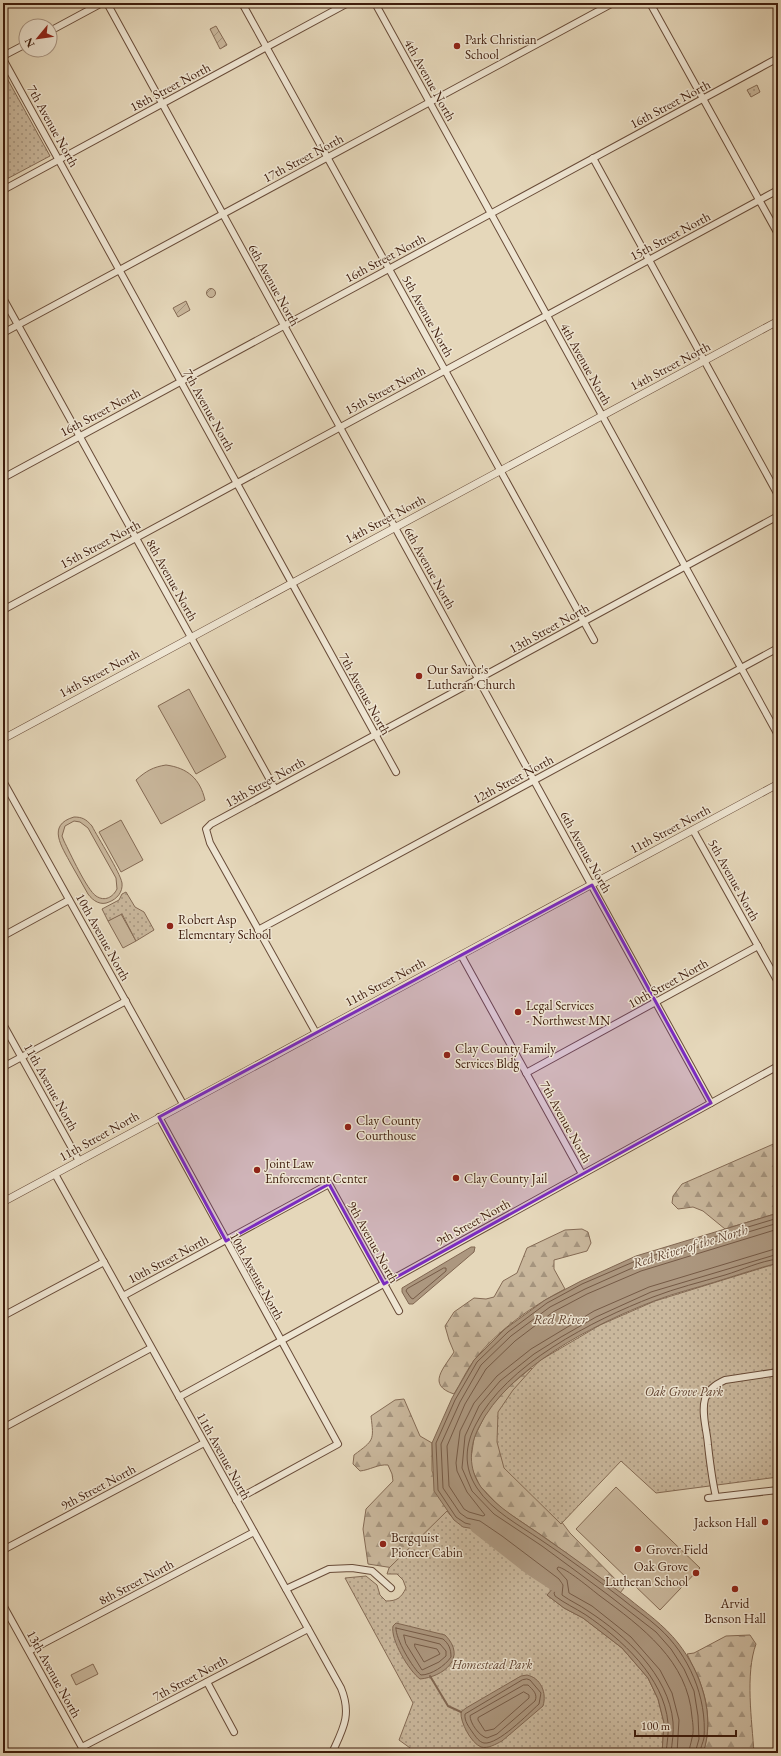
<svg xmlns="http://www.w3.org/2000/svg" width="781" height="1756" font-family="'EB Garamond',serif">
<defs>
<pattern id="forest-firs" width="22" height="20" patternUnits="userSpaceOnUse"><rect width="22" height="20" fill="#c9b79c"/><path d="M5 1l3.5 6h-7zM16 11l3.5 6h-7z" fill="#a5947e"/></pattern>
<pattern id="park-dots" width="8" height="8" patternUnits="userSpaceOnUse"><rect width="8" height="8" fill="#c9b79c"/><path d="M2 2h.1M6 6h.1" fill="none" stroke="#a5947e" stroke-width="1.8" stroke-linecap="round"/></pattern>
<pattern id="garden-furrows" width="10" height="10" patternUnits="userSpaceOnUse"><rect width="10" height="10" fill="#c9b79c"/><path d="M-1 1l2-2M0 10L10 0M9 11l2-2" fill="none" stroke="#a5947e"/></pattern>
</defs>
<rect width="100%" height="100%" fill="#e5d7ba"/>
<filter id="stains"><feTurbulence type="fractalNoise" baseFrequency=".005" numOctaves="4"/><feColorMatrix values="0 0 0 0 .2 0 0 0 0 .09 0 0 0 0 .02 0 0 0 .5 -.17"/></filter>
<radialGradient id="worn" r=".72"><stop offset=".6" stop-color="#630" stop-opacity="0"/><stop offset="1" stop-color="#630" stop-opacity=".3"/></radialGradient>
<g fill="#c9b79c" stroke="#846a54" fill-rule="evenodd">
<path d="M189,689L226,757L196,774L158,706Z"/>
<path d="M166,765C188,768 200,779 205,800L161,824L136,780C146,771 153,767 166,765Z"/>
<path d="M74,817C82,817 86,819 92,826C98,838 120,872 122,883C123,892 117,899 109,902C101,906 93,901 88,894C82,884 77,874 71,864C62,847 46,825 74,817ZM74,821L80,822L88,828L116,878L117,889C113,897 105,902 96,896C87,890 70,853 64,841L62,836L65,826Z"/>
<path d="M121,820L143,860L121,872L99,832Z"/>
<path d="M121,914L136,941L123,948L108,921Z"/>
<path d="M616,1487L700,1568L660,1610L576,1529Z"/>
<path d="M93,1664L98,1674L76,1685L71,1675Z"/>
</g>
<g fill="url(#forest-firs)" stroke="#846a54">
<path d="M778,1142V1213L725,1229L703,1211L693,1207L678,1209L672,1203L673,1196L682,1184Z"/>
<path d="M582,1229L588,1232L591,1243L587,1251L554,1260V1269L565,1289C532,1306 498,1330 475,1359C467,1369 461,1383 454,1394C426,1385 444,1368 454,1352L449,1340L445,1326L454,1312L474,1298L486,1299L494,1297L503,1281L517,1273L527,1248L565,1230Z"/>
<path d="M531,1368L534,1372L555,1513L570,1533L624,1588L620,1593L547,1539L501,1508L480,1486L470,1465L474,1438L487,1411L507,1388Z"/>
<path d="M404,1399L420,1436L432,1443V1471L454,1520L400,1569L368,1564L363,1529L366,1509L393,1481L392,1474L388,1465C378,1464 370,1470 360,1471L353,1464L354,1455C374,1440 374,1441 371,1416L395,1400Z"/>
<path d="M750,1635L756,1644C745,1674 752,1721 754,1753H703C710,1733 709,1708 702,1688C699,1676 692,1665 687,1654L694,1653L726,1636Z"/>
</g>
<g fill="url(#park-dots)" stroke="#846a54">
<path d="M3,71L50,156L3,181Z"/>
<path d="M757,85L760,92L751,97L747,90Z"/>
<path d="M126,892L135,907L144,912L154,930L136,941L122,914L108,921L102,909L119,900L122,894Z"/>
<path d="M778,1263V1477L656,1493L621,1461L561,1524L504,1468L497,1442L498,1412L513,1390L539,1361L600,1325L655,1301Z"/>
<path d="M447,1511C455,1522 462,1526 475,1529L497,1544L555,1587L547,1595L564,1608L583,1618L622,1648L648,1678L658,1699L664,1723L662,1753H417L399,1740L413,1703L345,1578L366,1576L377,1585L380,1595L386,1601C397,1601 401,1598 406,1588L403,1580L397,1574H387L389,1568Z"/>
</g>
<g fill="url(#garden-furrows)" stroke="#846a54">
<path d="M216,26L227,45L220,49L210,29Z"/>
<circle cx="211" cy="293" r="4.5"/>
<path d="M186,301L190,310L178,317L173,308Z"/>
</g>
<g fill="#ac977f" stroke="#806651">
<path d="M778,1213V1263C758,1268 738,1275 718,1281C697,1288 674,1293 654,1301C594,1324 508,1368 479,1427C469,1446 468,1469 481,1487C498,1509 523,1522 545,1538C573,1557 601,1578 628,1598C645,1612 664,1625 678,1643C701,1672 716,1716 703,1753H662L664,1723L658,1699L648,1678L622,1648L583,1618L564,1608L547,1595L554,1587L497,1544L475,1529L463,1527L454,1520L434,1491L432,1443L452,1398L474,1360L505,1329L545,1300L581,1281L636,1256Z"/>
<path d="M471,1247H475L474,1252L413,1304H409L402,1292V1288Z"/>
<path d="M396,1623L445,1635C468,1658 443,1677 420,1679C409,1671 390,1639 393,1626Z"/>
<path d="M527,1675C541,1678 547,1693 543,1706L502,1741C496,1744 488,1749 481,1747C471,1743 460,1722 461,1712L466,1708L521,1676Z"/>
</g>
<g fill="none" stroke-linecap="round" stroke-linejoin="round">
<g stroke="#755a46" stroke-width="1">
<path d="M778,1229L641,1271L587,1294L553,1312L515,1341L486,1369L465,1404L447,1446L449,1486L464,1509L469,1512L483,1516L485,1515L467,1492L457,1471L456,1463L460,1431L474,1403L497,1376L531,1349L594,1311L649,1287L778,1248"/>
<path d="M444,1268H446V1271L413,1299L411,1298L406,1291L407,1289Z"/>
<path d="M396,1628L443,1639C449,1644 451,1649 451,1657C445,1666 431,1675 421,1675C413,1669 395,1638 396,1628Z"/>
<path d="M404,1635L440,1644L446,1651V1656L439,1662L422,1670L406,1644Z"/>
<path d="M415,1644L437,1649L440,1654L424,1662L415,1647Z"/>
<path d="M527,1679L530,1680L541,1693L539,1704C528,1714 498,1745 484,1743C479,1742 476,1737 473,1733C469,1727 464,1721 465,1714L522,1680Z"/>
<path d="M524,1685H528C533,1690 538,1694 535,1701L497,1734L487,1738C479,1736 470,1723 470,1716Z"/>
<path d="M524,1692L529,1695V1698L494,1729L485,1731L478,1720V1718Z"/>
<path d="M666,1753C667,1743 669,1732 668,1723C664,1677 621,1639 586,1615C575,1608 564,1603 555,1596L554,1593L558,1587L556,1583L499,1540L477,1526L465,1523L456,1517L438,1490L436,1443L455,1400L477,1362L508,1332L547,1303L582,1284L638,1260L778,1218"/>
<path d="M671,1753C672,1743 674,1732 673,1722C669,1675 625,1635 588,1611C580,1605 570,1601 562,1595L563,1585L559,1579L502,1536L480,1521L467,1518L460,1513L443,1488L441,1444L460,1402L481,1365L511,1336L550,1307L585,1289L639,1265L778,1223"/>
<path d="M677,1753L679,1720L672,1693L660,1670L631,1637L592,1606L569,1593L567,1580L557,1569L558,1567C566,1568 591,1589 600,1596C642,1627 688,1661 692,1717C693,1724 694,1732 692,1738C691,1744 689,1748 689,1753"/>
<path d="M695,1753L699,1739L698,1716L694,1691L684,1669L671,1649L656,1632L607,1594L542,1546L494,1514L472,1491L462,1468L465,1436L479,1406L500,1381L534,1354L561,1337L596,1317L651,1292L778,1254"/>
<path d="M700,1753C700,1748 703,1743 704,1738C707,1697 689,1655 659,1628C647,1617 633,1608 621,1598C595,1578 568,1558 541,1540C519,1525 492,1511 477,1488C463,1467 465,1445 476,1424C505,1365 593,1320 653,1297C676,1288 701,1282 725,1275C742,1270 760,1261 778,1259"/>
</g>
<path stroke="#806651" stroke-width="2" d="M430,1676L448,1706L461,1712"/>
<path stroke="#ac977f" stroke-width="12" d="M476,1527L530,1569L556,1586"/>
<g stroke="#684b38" stroke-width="8">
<g id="minor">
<path d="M107,3L711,1103"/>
<path d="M242,3L594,640"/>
<path d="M375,3L778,735"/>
<path d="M650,3L778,234"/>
<path d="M50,31L102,3"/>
<path d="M3,56L26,44"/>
<path d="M3,59L396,772"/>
<path d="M593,158L778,495"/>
<path d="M3,190L348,3"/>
<path d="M3,298L275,789"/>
<path d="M3,333L613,3"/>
<path d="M3,478L778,58"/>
<path d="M3,610L778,190"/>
<path d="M3,781L183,1104"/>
<path d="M693,830L778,982"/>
<path d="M258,930L778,648"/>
<path d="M3,936L69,900"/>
<path d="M461,955L582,1174"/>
<path d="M3,1024L79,1161"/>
<path d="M316,1033L210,843L206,829L211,824L778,516"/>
<path d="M3,1067L126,1001"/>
<path d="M526,1073L758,946"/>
<path d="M159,1117L338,1444L236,1500"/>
<path d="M55,1174L341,1688C352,1715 343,1729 332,1753"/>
<path d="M123,1296L329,1184L399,1311"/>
<path d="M3,1316L104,1262"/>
<path d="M179,1397L778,1066"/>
<path d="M3,1428L151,1348"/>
<path d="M716,1497C712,1480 710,1463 708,1445C707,1430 701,1413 705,1399C708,1389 716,1384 725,1380L778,1372"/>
<path d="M708,1498L778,1490"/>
<path d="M3,1550L204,1443"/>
<path d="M286,1589L329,1569L352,1568L372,1571L391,1588"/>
<path d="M3,1605L85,1753"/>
<path d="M29,1651L254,1532"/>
<path d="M207,1682L234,1732"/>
<path d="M82,1747L308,1629"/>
</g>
</g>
<g stroke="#684b38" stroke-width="8">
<g id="tertiary">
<path d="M3,739L778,321"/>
<path d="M3,1202L778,784"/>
</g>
</g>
<use href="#minor" stroke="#eee5d2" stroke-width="6"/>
<use href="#tertiary" stroke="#eee5d2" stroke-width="7"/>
</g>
<path fill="#7b2cbf" fill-opacity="0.2" stroke="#7b2cbf" stroke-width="3" stroke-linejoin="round" d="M592,885L711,1103L384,1284L329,1184L226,1241L159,1117Z"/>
<g fill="#8f2418" stroke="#eee5d2" stroke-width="1.5">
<circle cx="457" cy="46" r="4"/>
<circle cx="419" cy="676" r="4"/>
<circle cx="170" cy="926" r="4"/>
<circle cx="518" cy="1012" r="4"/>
<circle cx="447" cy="1055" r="4"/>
<circle cx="348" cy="1127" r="4"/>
<circle cx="257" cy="1170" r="4"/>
<circle cx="456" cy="1178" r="4"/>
<circle cx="765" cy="1522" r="4"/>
<circle cx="383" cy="1544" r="4"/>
<circle cx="638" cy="1549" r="4"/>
<circle cx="696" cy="1573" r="4"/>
<circle cx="735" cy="1589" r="4"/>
</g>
<g text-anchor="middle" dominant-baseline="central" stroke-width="3" stroke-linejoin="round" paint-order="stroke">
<g font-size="13" fill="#3e1c0c" stroke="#eee5d2" text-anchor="start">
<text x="465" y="39">Park Christian<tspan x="465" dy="15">School</tspan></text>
<text x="427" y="669">Our Savior's<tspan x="427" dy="15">Lutheran Church</tspan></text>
<text x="178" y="919">Robert Asp<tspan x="178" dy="15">Elementary School</tspan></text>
<text x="526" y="1005">Legal Services<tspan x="526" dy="15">- Northwest MN</tspan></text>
<text x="455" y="1048">Clay County Family<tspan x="455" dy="15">Services Bldg</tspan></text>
<text x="356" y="1120">Clay County<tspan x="356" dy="15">Courthouse</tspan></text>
<text x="265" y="1163">Joint Law<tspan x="265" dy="15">Enforcement Center</tspan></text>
<text x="464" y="1178">Clay County Jail</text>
<text x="757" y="1522" text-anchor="end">Jackson Hall</text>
<text x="391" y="1537">Bergquist<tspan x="391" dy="15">Pioneer Cabin</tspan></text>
<text x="646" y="1549">Grover Field</text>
<text x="688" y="1566" text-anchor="end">Oak Grove<tspan x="688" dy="15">Lutheran School</tspan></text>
<text x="735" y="1603" text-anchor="middle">Arvid<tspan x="735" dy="15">Benson Hall</tspan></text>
</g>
<g font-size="13" fill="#3e1c0c" stroke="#eee5d2">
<text transform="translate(430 80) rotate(61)">4th Avenue North</text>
<text transform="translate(170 87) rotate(-28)">18th Street North</text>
<text transform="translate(670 104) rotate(-28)">16th Street North</text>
<text transform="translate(53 126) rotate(61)">7th Avenue North</text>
<text transform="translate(303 158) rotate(-28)">17th Street North</text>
<text transform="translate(670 236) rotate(-28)">15th Street North</text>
<text transform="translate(385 258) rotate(-28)">16th Street North</text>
<text transform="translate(274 285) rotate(61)">6th Avenue North</text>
<text transform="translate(428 316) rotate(61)">5th Avenue North</text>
<text transform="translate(586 364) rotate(61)">4th Avenue North</text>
<text transform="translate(670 366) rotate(-28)">14th Street North</text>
<text transform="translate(385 390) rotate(-28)">15th Street North</text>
<text transform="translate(209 410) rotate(61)">7th Avenue North</text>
<text transform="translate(100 412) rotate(-28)">16th Street North</text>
<text transform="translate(385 519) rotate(-28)">14th Street North</text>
<text transform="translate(100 544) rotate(-28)">15th Street North</text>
<text transform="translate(430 568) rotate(61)">6th Avenue North</text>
<text transform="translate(172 580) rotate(61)">8th Avenue North</text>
<text transform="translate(549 628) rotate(-29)">13th Street North</text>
<text transform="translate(99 673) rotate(-28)">14th Street North</text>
<text transform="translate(365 694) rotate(61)">7th Avenue North</text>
<text transform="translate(513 779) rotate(-28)">12th Street North</text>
<text transform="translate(265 782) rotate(-29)">13th Street North</text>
<text transform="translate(670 829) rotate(-28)">11th Street North</text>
<text transform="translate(586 852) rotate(61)">6th Avenue North</text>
<text transform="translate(734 880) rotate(61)">5th Avenue North</text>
<text transform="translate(103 937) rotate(61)">10th Avenue North</text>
<text transform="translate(385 982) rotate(-28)">11th Street North</text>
<text transform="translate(668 983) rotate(-29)">10th Street North</text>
<text transform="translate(51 1087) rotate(61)">11th Avenue North</text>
<text transform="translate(566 1122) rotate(61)">7th Avenue North</text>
<text transform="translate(99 1136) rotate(-29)">11th Street North</text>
<text transform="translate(473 1222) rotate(-29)">9th Street North</text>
<text transform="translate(373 1242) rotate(61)">9th Avenue North</text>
<text transform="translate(168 1259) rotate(-28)">10th Street North</text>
<text transform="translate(257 1276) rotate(61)">10th Avenue North</text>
<text transform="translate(224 1456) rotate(61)">11th Avenue North</text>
<text transform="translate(98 1487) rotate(-28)">9th Street North</text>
<text transform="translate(136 1582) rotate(-28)">8th Street North</text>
<text transform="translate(54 1674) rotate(61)">13th Avenue North</text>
<text transform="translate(190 1678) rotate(-28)">7th Street North</text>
</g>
<g font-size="13" font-style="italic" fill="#614330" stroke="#eee5d2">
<text x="684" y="1391">Oak Grove Park</text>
<text x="492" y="1664">Homestead Park</text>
</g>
<g font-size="14" font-style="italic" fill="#644734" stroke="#eee5d2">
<text transform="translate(690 1246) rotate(-17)">Red River of the North</text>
<text x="560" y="1319">Red River</text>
</g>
</g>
<rect width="781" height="1756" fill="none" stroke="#e5d7ba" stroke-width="16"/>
<rect x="4" y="4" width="773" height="1748" fill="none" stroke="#3e1c0c" stroke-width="2"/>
<rect x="8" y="8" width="765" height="1740" fill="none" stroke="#3e1c0c"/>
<g transform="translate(38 38) rotate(241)"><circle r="19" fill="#eee5d2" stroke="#a89583"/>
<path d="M0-3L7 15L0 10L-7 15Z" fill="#8f2418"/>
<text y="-6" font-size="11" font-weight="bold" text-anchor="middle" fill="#3e1c0c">N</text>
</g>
<path d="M635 1730v6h101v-6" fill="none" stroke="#3e1c0c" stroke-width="2"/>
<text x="641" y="1730" font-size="12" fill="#3e1c0c" stroke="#eee5d2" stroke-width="3" paint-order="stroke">100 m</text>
<rect width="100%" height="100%" filter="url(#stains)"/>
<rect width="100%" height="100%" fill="url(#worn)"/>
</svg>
